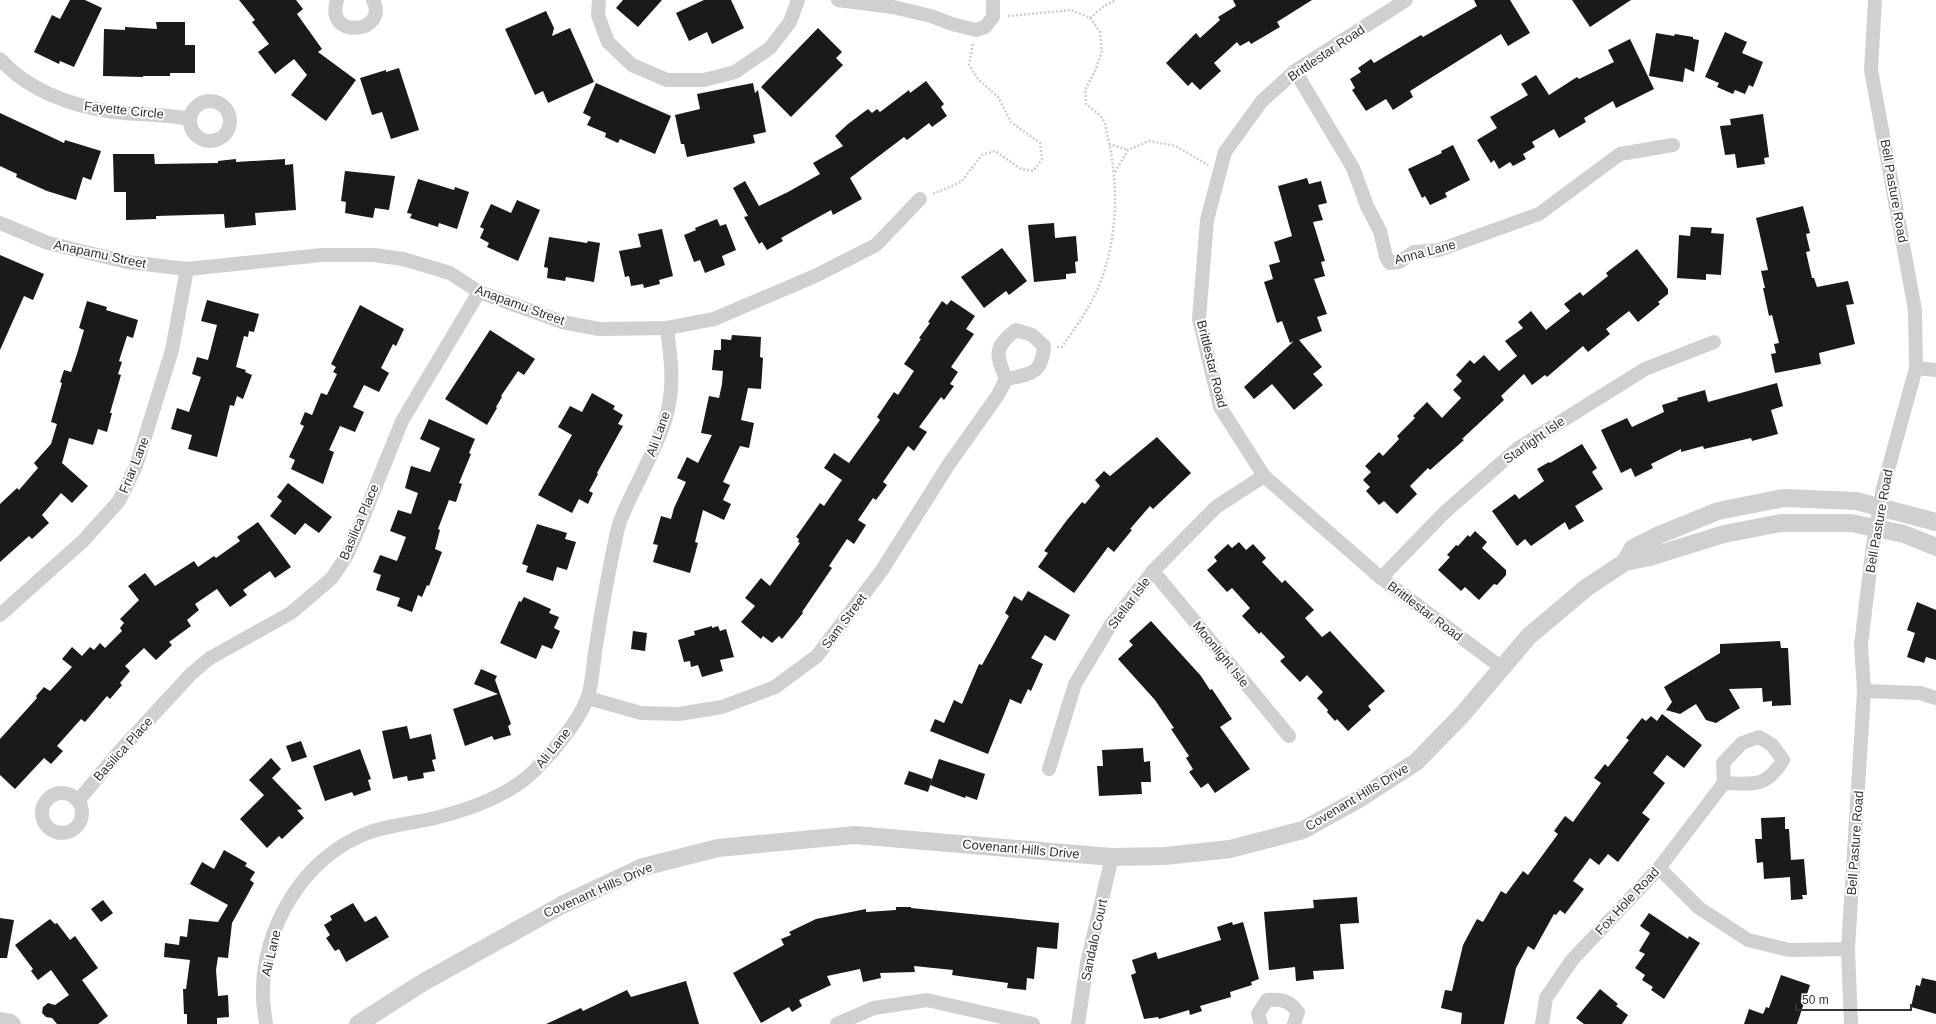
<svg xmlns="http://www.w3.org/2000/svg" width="1936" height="1024" font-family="Arial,sans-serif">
<rect width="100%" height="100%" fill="#fff"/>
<g fill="#1a1a1a">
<path d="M70,0H85L102,8L74,67L60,61L59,64L34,52L52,15L60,19Z"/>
<path d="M239,0H296L303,9L297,14L322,49L318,52L356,80L326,121L291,95L307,75L294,59L275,74L258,52L269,44L252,22L255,20Z"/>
<path d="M623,0H662L638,27L616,8Z"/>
<path d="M704,0H731L744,28L712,44L707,32L689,41L676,13Z"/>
<path d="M1233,0H1312L1277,22L1280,27L1251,44L1249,41L1240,46L1237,42L1214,63L1221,71L1200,90L1192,82L1188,86L1166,63L1196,33L1200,38L1220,20L1218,17L1236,6Z"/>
<path d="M1474,0H1510L1530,33L1508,46L1501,34L1410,91L1413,97L1393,110L1386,99L1366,111L1352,90L1355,88L1350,79L1361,72L1358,68L1371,59L1374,63L1421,35L1423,37L1477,6Z"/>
<path d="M1572,0H1631L1590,27Z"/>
<path d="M546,11L554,28L552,36L570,28L594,82L548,103L543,91L535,95L505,29Z"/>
<path d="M156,22H185V45H195V73H170V76H143V77L103,76L104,29L125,30V27L157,29Z"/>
<path d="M818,28L842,52L836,58L843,65L791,117L761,87Z"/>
<path d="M1725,32L1747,42L1742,53L1763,62L1753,87L1749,85L1745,94L1735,90L1733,94L1717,87L1719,83L1705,77Z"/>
<path d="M1656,33L1674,36L1675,34L1693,37V39L1699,40L1694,72L1685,68L1683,82L1649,76Z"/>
<path d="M1630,39L1654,89L1616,108L1613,101L1584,118L1586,122L1559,138L1554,129L1532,142L1535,147L1523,154L1526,159L1513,166L1510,162L1499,169L1494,160L1491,163L1477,140L1497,128L1490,117L1528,95L1521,84L1536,75L1549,95L1577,77L1579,79L1614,62L1608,50Z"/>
<path d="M399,68L419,130L391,139L382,112L372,115L360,78L386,70V72Z"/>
<path d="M926,81L944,104L941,107L947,116L932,127L929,123L907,140L904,137L850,178L862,199L833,215L831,210L781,238L783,241L767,250L762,242L759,244L744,217L748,216L733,188L745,181L759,206L788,192L820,174L813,163L843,146L835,136L848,124L868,109L872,113L877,109L880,112L909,90L910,93Z"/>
<path d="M596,83L671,116L655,154L620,139L618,143L605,137L606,133L587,125L591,117L583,113Z"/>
<path d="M753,83L755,93L758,90L766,132L753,135L755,143L687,157L684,144H681L675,115L700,109L697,94Z"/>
<path d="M0,113L64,143L65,140L101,151L91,180L83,177L76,200L47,191L16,177L17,174L0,166Z"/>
<path d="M1763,114L1769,157L1764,158L1765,164L1737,168L1735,154L1725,155L1720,126L1731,125L1730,119Z"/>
<path d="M1453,145L1470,180L1445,193L1447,197L1430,205L1425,196L1422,198L1408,169L1442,153L1441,151Z"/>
<path d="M113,154H154L155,164L218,163V161L236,159V162L285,159V165L293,164L296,210L255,213L256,225L225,228L224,214L156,216V219L126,220V192H114Z"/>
<path d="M345,171L395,176L389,210L375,208L373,218L345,213L346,202L341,201Z"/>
<path d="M1307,178L1309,184L1321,181L1327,203L1318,205L1323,220L1313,222L1325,261L1321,262L1325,276L1314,279L1327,314L1317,317L1322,331L1299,340L1322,367L1313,374L1323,385L1294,410L1272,384L1254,399L1244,387L1294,341L1290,343L1282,321L1277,323L1264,282L1273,279L1269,265L1280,262L1274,242L1292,236L1278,186Z"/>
<path d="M418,179L454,190L455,187L469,192L457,229L439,223L438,227L410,218L412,214L407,213Z"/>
<path d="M517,200L540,210L518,261L487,247L489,243L480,238L484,229L480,227L491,204L511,213Z"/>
<path d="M1803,206L1810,233L1806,234L1810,251L1806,252L1812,278H1814L1817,287L1848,281L1854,304L1846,305L1855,344L1819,353L1821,364L1775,373L1771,354L1776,353L1774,344L1779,343L1772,315L1769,316L1763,288H1765L1761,271L1768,270L1756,218Z"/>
<path d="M717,219L720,226L726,224L736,250L722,256L725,265L705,273L700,260L694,262L684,235L696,230L695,228Z"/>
<path d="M1054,223L1055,238L1076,236L1078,261L1075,262L1076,273L1066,274V279L1034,282L1028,225Z"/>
<path d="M1691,227L1712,228L1711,233L1724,234L1721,275L1706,274V280L1677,278L1679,235L1690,236Z"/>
<path d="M662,229L673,276L659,280L660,284L644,288L643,284L631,286L629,276L625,277L619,251L641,247L638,234Z"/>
<path d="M549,237L587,243L588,241L600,243L594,282L566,277L565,281L547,278L548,268L544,267Z"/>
<path d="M1002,248L1027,281L1009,295L1006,291L984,308L961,277Z"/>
<path d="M1637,249L1668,289V294L1658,302L1660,304L1638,322L1629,311L1606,329L1610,334L1588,352L1583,346L1547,377L1545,375L1532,385L1524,374L1501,396L1504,400L1462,439L1464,440L1430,470L1428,468L1410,486L1417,494L1397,514L1384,501L1379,505L1366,491L1370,487L1363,480L1371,472L1365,466L1379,452L1383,456L1399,439L1397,436L1415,418L1413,416L1427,402L1442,418L1461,398L1453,390L1462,381L1456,375L1470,360L1474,364L1484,355L1499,371L1517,356L1505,341L1523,328L1518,322L1531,311L1546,330L1570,311L1564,304L1580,292L1583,296L1608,276L1606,273Z"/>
<path d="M0,255L44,274L33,300L24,296L0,350Z"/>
<path d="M207,300L259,314L254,332L249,331L248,337L244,336L236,367L246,370L245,372L252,375L243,399L237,396L234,406L230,405L217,457L188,449L192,435L171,429L177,408L189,412L201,377L192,374L197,357L208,360L217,325L201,321Z"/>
<path d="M951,300L975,316L966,329L974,334L951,367L958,372L950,384L954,386L944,400L941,397L919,427L927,432L914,451L908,446L883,482L887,485L876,500L873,498L858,520L866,525L854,544L847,539L829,566L832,568L802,612L803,613L782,639L779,636L772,643L763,636L761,639L741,622L755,606L745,598L761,578L770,586L800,543L798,542L799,539L796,537L820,503L824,506L842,480L824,468L834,453L849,463L880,420L877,417L894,392L898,395L914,371L904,364L921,339L919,338L930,323L928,322L942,301L947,305Z"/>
<path d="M87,301L107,307L106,310L138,320L133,338L127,336L119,361L122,362L118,374L121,375L110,413H112L107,432L98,429L93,445L69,438L62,463L88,486L72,503L61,493L42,515L49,523L32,539L29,536L0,562V504L17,488L19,490L38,468L34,463L51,444L57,424L51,422L62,383L60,382L64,370L71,372L77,354L84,330L79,328Z"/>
<path d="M360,305L404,329L396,346L393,344L381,368L389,373L379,392L364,385L353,407L364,412L355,432L340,426L329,450L334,452L323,484L291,469L295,460L289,457L304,426L300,424L305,412L312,415L321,393L327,395L337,374L333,372L336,367L331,364Z"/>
<path d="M490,330L535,359L524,375L518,371L501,396L502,397L496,407L497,408L487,425L445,399Z"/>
<path d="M732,335L761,337L760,357L763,358L761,389L748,388L741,420L754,423L749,448L740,446L723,482L730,485L723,500L731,504L724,520L703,510L695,542L698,543L690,573L653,562L658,545L653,544L661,516L671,519L674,508L686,482L677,478L687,457L698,463L712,435L701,433L709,396L719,398L722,384L723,371L712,370L714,350H721V339L731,340Z"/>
<path d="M1777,383L1783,406L1771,410L1778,434L1752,441L1751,438L1704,449L1703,446L1681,452V449L1651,464L1653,468L1635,477L1631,468L1621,473L1601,430L1627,418L1632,427L1664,412L1662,405L1678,400L1677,398L1705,390L1708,402Z"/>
<path d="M592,393L615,406L613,409L623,415L618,424L623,426L597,473L598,474L589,491L593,493L588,504L579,499L572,513L538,495L572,435L558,427L570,406L582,412Z"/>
<path d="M429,419L475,439L469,453L471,454L459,483L462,484L456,502L449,500L438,529L440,530L435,549L442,552L429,586L427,585L422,597L418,595L412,612L397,606L400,598L376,590L381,575L373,572L380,555L397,561L406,537L390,531L398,510L411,514L418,493L405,488L411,466L430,472L440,448L420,439Z"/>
<path d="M1157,437L1191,473L1153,509L1150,506L1130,529L1132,530L1114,552L1108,547L1074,593L1038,567L1048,553L1044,551L1067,520L1082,502L1085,504L1100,486L1095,480L1104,471L1110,476Z"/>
<path d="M1582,444L1597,468L1592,472L1603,489L1575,506L1584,521L1569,530L1565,522L1531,546L1525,539L1517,546L1492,511L1515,494L1519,499L1544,481L1537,469L1549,462L1550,463Z"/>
<path d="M288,483L332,517L319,533L305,523L295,535L270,516L282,501L277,497Z"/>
<path d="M258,522L291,567L275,578L270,571L243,590L247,595L230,607L217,589L195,604L199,610L187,620L191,626L169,642L172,645L156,660L144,648L125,666L130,671L120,683L122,685L110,699L107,696L85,722L81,719L57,746L63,751L51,764L44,758L15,789L0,775V739L37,698L36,696L44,687L50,691L72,667L62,659L72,647L82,656L90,647L94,650L100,643L105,648L122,631L120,628L124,623L120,619L139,600L128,586L145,573L155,586L194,561L198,567L214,556L216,558L240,541L237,537Z"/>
<path d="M537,524L567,533L565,539L576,542L567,570L557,567L553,581L526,572L528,566L522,564Z"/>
<path d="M1475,531L1487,542L1482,548L1506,570V575L1497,585L1494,584L1479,600L1465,587L1461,591L1438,570L1450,557L1447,555L1456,545L1458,546L1468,535L1470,537Z"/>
<path d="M1239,542L1246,550L1253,544L1266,558L1262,562L1282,583L1285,580L1314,610L1305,618L1322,637L1330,631L1385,691L1368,706L1371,710L1348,731L1337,719L1335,721L1327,712L1328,710L1317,698L1323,692L1307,675L1300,682L1280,661L1285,657L1261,632L1259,634L1242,616L1250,608L1232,588L1227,592L1207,570L1217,561L1214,557L1228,544L1232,548Z"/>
<path d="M1028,591L1070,615L1055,641L1045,635L1031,658L1043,664L1031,691L1028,689L1021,704L1010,699L988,754L930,731L935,719L944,723L954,700L962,704L979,664L982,665L1009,616L1005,613L1014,596L1022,601Z"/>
<path d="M524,597L551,609L549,613L559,617L554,628L560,631L552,649L542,645L536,659L500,643L519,601L521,602Z"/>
<path d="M1917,602L1936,610V660L1926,657L1924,663L1907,657L1915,633L1907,630Z"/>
<path d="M1151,621L1201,676L1210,690L1212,689L1232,719L1220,727L1250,769L1215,793L1208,783L1201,788L1189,772L1193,769L1186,758L1189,756L1171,729L1174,728L1155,700L1118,659L1133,645L1129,641Z"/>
<path d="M712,626V628L718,626L720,631L726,629L734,657L720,660L723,671L702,677L698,665L691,667L690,661L684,662L678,640L695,635L694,631Z"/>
<path d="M633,631L647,633L645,651L631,649Z"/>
<path d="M1780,641L1781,648H1788L1791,705L1772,706V701L1763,702L1762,688L1729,689L1740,708L1716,723L1706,720L1696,704L1680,714L1666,710L1672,702L1664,687L1720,653V644Z"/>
<path d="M481,669L497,676L495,680L511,724L508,726L511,735L494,740L492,736L465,746L453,709L498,694L474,684Z"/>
<path d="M1662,714L1702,745L1684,768L1667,755L1653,773L1665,783L1642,813L1650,819L1618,862L1608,854L1599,865L1590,858L1573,881L1584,889L1565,914L1560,910L1556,915L1554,914L1534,950L1528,946L1516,968L1504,1024H1461L1462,1013L1441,1008L1445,990L1452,991L1463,945L1477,919L1483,922L1501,891L1506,894L1523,871L1528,875L1558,834L1554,831L1565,816L1573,822L1601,783L1594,778L1605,764L1608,767L1629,740L1626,738L1642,718L1646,721L1651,716L1657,721Z"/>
<path d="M407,726L410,739L431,734L436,759L432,760L435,771L423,773L424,778L408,781L407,776L393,779L382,731Z"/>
<path d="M301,741L307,757L292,762L286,746Z"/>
<path d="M1143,748L1144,762L1150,761L1151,782H1141L1142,794L1099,796L1097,766H1103L1102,750Z"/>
<path d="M360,749L371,779L368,780L371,790L354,796L352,792L325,801L313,766Z"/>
<path d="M271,758L281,769L272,778L302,809L297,810L304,818L282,839L279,836L267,848L240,819L264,795L249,780Z"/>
<path d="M939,759L985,774L977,800L966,796L965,798L930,785Z"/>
<path d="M909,771L932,779L928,792L904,784Z"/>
<path d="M1785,817V829H1789L1791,860L1804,859L1807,895H1802L1803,899L1791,900L1790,877L1764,879L1763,862L1757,863L1755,839H1762L1761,818Z"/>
<path d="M224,850L247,863L245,866L255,872L250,880L254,883L232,923L228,958L218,957L216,970L218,996L228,995L229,1017L217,1018V1024H187V1014H184L183,989H186L190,960L164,957L165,943L179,945L180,936L187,937L189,919L218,922L228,905L190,884L202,862L214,869Z"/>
<path d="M1357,897L1359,923L1340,924L1344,969L1313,971L1314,979L1296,981L1295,967L1269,970L1264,912L1314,908L1313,900Z"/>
<path d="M103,900L113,913L101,922L91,909Z"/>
<path d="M353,903L365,922L376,916L389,937L346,962L339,949L335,951L326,938L330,935L324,925L332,920L330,916Z"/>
<path d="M896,907H911V908L1059,923L1057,949L1037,947L1034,979L1027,978L1026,990L1007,988L1008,983L952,975L953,970L914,966L915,972L880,973L881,978L863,982L860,969L827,976L831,985L799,1000L802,1006L792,1012L789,1007L761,1023L733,973L784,945L781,939L791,935L789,932L816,919L866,909V912L896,910Z"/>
<path d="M1649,913L1688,939L1689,936L1700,943L1664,999L1651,990L1653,987L1642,980L1645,975L1635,968L1645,954L1639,951L1650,933L1640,926Z"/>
<path d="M0,918L14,920L7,958H0Z"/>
<path d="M50,919L55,924L57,923L70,940L75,936L98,968L82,980L108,1016L98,1024H57L52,1018L46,1017L42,1013L43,1007L48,1003L55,1005L69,995L51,970L38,980L31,971L33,969L15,945Z"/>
<path d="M1232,922L1233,925L1243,922L1259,979L1251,982L1252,985L1230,992L1231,997L1200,1006L1202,1011L1190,1015L1189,1010L1159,1019L1158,1017L1144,1019L1131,975L1136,973L1132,960L1156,952L1158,959L1221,940L1217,927Z"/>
<path d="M1781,975L1810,985L1797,1024H1744L1749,1009L1763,1014L1766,1007L1769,1008Z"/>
<path d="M1922,978L1936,981V1014L1911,1007L1916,985L1920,986Z"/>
<path d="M686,981L699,1024H546L581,1008L583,1011L627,990L631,997Z"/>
<path d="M1600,989L1618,1004L1616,1006L1628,1015L1622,1024H1584L1576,1018Z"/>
</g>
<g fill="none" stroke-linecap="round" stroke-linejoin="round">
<g stroke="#cdcdcd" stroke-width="2.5" stroke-dasharray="2 2" stroke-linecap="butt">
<path d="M1008,16L1071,10L1090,18L1100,32L1102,51L1095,71L1085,90L1086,104C1091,108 1098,113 1102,118C1106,123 1106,132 1108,138C1119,187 1118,241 1098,288C1089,309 1075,328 1062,347H1057"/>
<path d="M1090,18L1104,6L1116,0"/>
<path d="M1109,144L1128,150"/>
<path d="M1115,172L1128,150L1149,141L1176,146L1208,165"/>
<path d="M933,194L961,182L982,155L995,151L1021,169L1033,171L1042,159L1040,143L1011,122L998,97L978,79L969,65L973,43"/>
</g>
<g stroke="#d0d0d0" stroke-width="14">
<path d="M337,0C324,41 390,33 373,0"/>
<path d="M599,0L598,15L608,42L632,65L667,80H704L735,72L770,48L790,22L798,0"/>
<path d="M838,0L893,7L931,16L952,24L976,30L985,27L993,17V0"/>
<path d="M1406,0L1295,71L1262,101L1225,152L1207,220L1199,319L1220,407L1264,476L1381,578L1502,668"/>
<path d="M0,59C29,91 72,106 114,112C139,115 164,114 190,119"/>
<path d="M1295,71L1353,168L1367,206L1380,231L1386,257L1390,263L1399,262L1414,252L1439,250L1539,214L1620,154L1673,145"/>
<circle cx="210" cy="121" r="20"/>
<path d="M0,223L48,243L127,262L187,269L322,255H374L403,259L450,273L479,292L562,322L599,329L667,328L714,319L815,276L876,245L920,199"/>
<path d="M1916,368L1936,370"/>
<path d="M1153,571L1289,736"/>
<path d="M1381,578L1445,512L1517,449L1645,369L1714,342"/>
<path d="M0,615L83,541L119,501L136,466L172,350L187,269"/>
<path d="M1864,691L1920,693L1936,698"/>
<path d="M588,698L641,713L679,714L722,707L775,687L817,656L882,570L949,464L998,395L1006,379C1030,374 1042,375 1044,346L1032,335L1016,330C993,348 996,355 1006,379"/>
<path d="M1049,769L1075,684L1110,626L1153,571L1216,507L1264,476"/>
<circle cx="62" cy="813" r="20"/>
<path d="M78,801L118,753L191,674L210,658L291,613L332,578L347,555L356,535L402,421L479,292"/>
<path d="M1659,868L1699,908L1748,940L1789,950L1848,949"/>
<path d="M0,1019L11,1021L14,1024"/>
<path d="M266,1024C265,1015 263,1006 263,997C261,928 304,856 370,832C391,825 414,823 435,818C470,809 509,796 535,770C552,753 579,721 587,699C593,683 593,662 596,646C602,607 609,569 617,532C622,511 633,493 642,474C652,452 665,428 669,404C674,379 670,353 667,328"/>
<path d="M837,1024L874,1008L927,1000L1033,1024"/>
<path d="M1078,1024L1087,963L1112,857"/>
<path d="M1261,1024L1258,1014L1267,1000C1281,999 1289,1000 1298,1012L1294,1024"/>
<path d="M1542,1024L1546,998L1572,960L1659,868L1724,783C1754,784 1766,788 1783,760L1772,745L1759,737L1742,743L1723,763L1724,783"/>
<path d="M1851,1024L1848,949L1864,691L1861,645L1873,545L1883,488L1916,368L1915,310L1871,70L1875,0"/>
</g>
<g stroke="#d0d0d0" stroke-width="18">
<path d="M1625,562L1633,548L1659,535L1718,511L1784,498L1856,501L1936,522"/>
<path d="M358,1024L422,983L562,905L643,867L718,848L855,835L1112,857L1165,856L1230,849L1303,830L1359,799L1416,762L1461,716L1529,636L1586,588L1625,562L1650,557L1724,534L1781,523H1851L1904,534L1936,547"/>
</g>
</g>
<g text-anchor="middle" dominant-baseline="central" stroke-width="4" stroke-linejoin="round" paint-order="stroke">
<g font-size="13" fill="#333" stroke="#fff">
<text transform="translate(1326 53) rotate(-34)">Brittlestar Road</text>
<text transform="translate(124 110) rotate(6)">Fayette Circle</text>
<text transform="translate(1894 191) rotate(80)">Bell Pasture Road</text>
<text transform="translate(1425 252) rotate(-15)">Anna Lane</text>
<text transform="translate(100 254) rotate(12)">Anapamu Street</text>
<text transform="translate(520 305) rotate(20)">Anapamu Street</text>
<text transform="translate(1212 364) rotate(76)">Brittlestar Road</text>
<text transform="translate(658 434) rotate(-70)">Ali Lane</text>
<text transform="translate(1534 440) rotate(-35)">Starlight Isle</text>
<text transform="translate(134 465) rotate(-68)">Friar Lane</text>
<text transform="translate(1879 521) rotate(-80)">Bell Pasture Road</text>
<text transform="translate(359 522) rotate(-67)">Basilica Place</text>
<text transform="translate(1129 603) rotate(-53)">Stellar Isle</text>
<text transform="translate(1425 611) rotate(37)">Brittlestar Road</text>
<text transform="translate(844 621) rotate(-53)">Sam Street</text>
<text transform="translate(1221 654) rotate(51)">Moonlight Isle</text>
<text transform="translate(553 748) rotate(-51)">Ali Lane</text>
<text transform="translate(123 749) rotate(-48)">Basilica Place</text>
<text transform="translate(1357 797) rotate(-31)">Covenant Hills Drive</text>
<text transform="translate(1855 843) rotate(-86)">Bell Pasture Road</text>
<text transform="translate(1021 849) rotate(5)">Covenant Hills Drive</text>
<text transform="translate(598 890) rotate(-24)">Covenant Hills Drive</text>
<text transform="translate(1627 901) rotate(-47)">Fox Hole Road</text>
<text transform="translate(1094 940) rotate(-78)">Sandalo Court</text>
<text transform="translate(271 953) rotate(-77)">Ali Lane</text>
</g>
</g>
<path d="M1796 1004v6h115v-6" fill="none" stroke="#333333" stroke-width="2"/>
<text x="1802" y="1004" font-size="12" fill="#333333" stroke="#ffffff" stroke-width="3" paint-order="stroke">50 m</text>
</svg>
